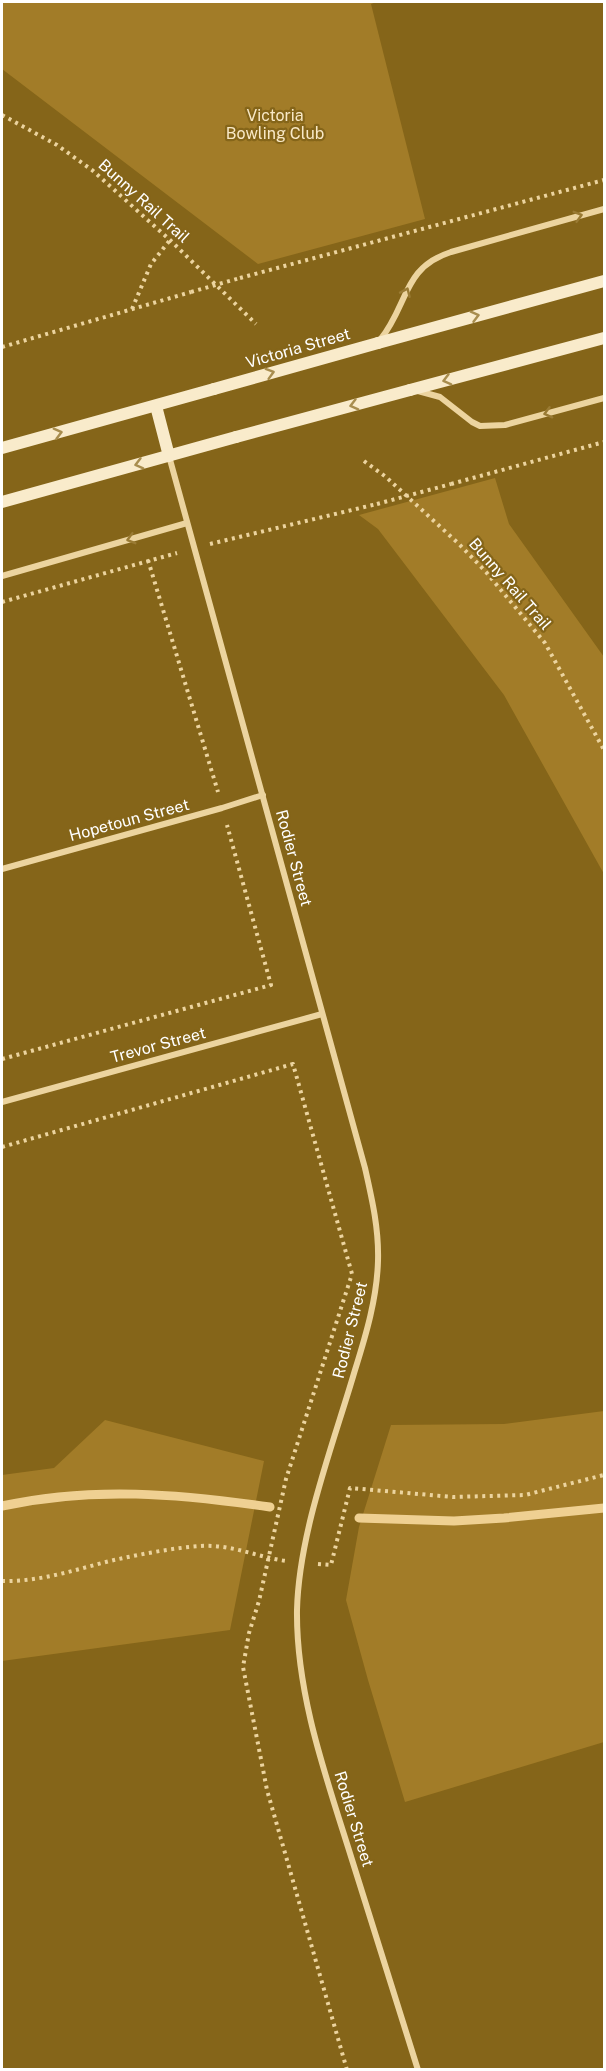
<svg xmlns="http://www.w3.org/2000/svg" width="606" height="2071" font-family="'Public Sans',sans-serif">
<rect width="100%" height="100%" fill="#856519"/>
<g fill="#a27c28">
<path d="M2,2H376L371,4L425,219L258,264L2,69Z"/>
<path d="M495,478L509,524L604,657V874L504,695L378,529L359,515Z"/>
<path d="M604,1411V1742L405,1802L368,1680L346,1600L359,1527L391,1425L504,1424Z"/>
<path d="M105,1420L264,1461L230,1630L2,1661V1475L54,1468Z"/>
</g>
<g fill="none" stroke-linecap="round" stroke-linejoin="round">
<g stroke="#efd092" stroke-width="9">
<path d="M2,1506C93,1486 179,1494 270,1507"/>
<path d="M359,1518L454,1521L504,1518L604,1508"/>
</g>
<g stroke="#ecd49f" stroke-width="4" stroke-dasharray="3 4.5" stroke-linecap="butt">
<path d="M2,115L57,145L92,170L170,240L256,324"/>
<path d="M240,278L604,180"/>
<path d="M132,309L151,264L170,240"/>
<path d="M2,347L191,292"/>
<path d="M364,461L386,477L459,544L486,572L545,643L604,750"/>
<path d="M451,484L604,442"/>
<path d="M210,544L377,504"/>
<path d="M148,560L218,792"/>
<path d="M2,602L177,553"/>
<path d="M2,1059L271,985L227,825"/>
<path d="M2,1147L293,1064L352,1274L286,1479L259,1601L249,1633L243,1667L267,1790L347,2070"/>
<path d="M318,1564L331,1565L350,1488L453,1497L525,1495L604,1475"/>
<path d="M2,1581C41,1582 77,1569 114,1560C142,1554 172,1548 201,1546C231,1544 257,1557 286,1561"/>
</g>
<g stroke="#ecd49f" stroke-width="6">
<path d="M380,340C409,304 402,268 451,252L604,209"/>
<path d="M418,391L440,397L472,422L480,426L505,425L604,398"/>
<path d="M169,456L365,1168C372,1199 379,1229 378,1261C377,1298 366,1335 355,1370C333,1445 299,1532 297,1610C296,1691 324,1771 348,1847C371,1921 394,1995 418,2070"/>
<path d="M2,576L187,523"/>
<path d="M2,869L222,808L263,795"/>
<path d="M2,1102L322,1014"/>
</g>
<g stroke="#f9ebcb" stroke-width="12">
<path d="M378,343L604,281"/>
<path d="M410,390L604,338"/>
<path d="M156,406L169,456"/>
<path d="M2,448L214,389"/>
<path d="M2,502L236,437"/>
</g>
<g stroke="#ecd49f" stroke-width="4" stroke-dasharray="3 4.5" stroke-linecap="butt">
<path d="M191,292L240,278"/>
<path d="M377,504L451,484"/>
</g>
<g stroke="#f9ebcb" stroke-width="12">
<path d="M214,389L378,343"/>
<path d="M236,437L410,390"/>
</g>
</g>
<defs><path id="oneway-chevron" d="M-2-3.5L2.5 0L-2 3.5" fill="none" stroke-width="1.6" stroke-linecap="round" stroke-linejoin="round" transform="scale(1.5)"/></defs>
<g stroke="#9a7b34">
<use href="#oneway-chevron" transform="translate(578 216) rotate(-16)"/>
<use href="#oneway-chevron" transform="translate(406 292) rotate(-66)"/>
<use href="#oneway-chevron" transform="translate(548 413) rotate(165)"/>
<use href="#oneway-chevron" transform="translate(131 539) rotate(164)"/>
</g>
<g stroke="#a88d4e">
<use href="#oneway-chevron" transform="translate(475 316) rotate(-15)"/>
<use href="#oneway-chevron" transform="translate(270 373) rotate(-16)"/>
<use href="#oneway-chevron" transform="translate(447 380) rotate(165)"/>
<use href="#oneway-chevron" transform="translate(354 405) rotate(165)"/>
<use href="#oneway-chevron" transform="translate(58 433) rotate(-15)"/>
<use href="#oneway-chevron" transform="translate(139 464) rotate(165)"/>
</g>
<g text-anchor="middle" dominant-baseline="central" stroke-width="4.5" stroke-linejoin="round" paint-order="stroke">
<g font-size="16" fill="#f9e9c7" stroke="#856519">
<text x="275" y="115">Victoria<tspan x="275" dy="18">Bowling Club</tspan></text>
</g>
<g font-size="16" fill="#fff" stroke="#856519">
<text transform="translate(144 201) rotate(42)">Bunny Rail Trail</text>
<text transform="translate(298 348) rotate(-16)">Victoria Street</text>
<text transform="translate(510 584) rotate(49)">Bunny Rail Trail</text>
<text transform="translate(129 820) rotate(-15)">Hopetoun Street</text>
<text transform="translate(294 858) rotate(75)">Rodier Street</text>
<text transform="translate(158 1045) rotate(-15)">Trevor Street</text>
<text transform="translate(350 1330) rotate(-76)">Rodier Street</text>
<text transform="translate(354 1819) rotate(73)">Rodier Street</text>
</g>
</g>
<rect width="606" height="2071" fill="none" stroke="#ffffff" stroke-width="6"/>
</svg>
